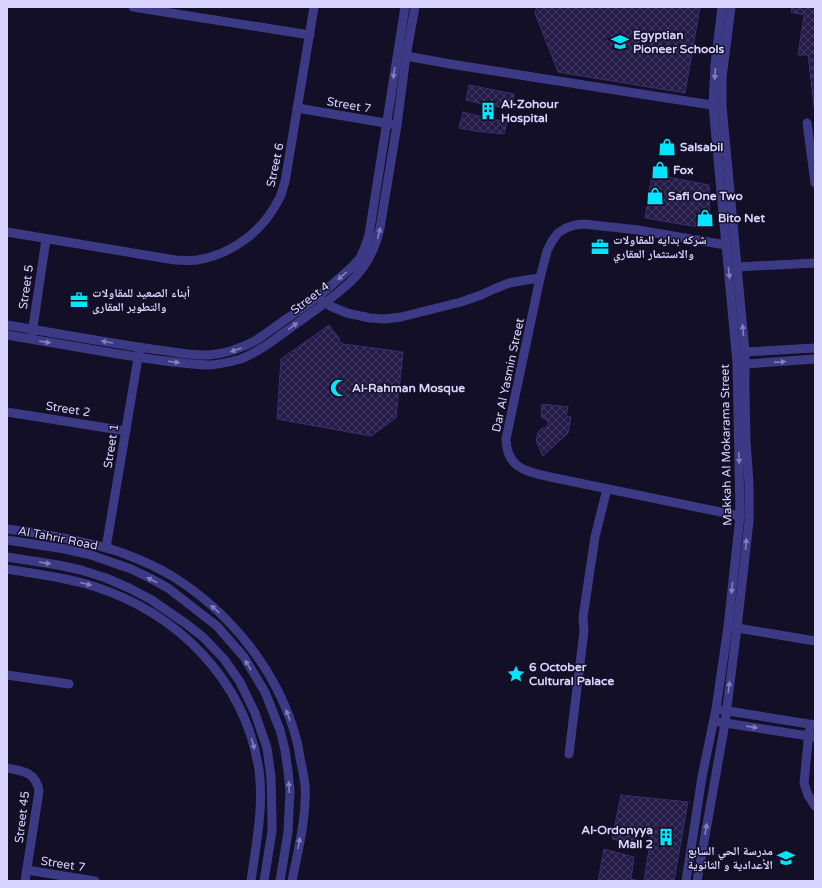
<svg xmlns="http://www.w3.org/2000/svg" width="822" height="888" font-family="'Varela Round','Noto Naskh Arabic',sans-serif">
<defs>
<pattern id="building-cross-hatch" width="8" height="8" patternUnits="userSpaceOnUse"><rect width="8" height="8" fill="#241b47"/><path d="M0 0l8 8M0 8l8-8" fill="none" stroke="#433b63"/></pattern>
</defs>
<rect width="100%" height="100%" fill="#130f26"/>
<g fill="url(#building-cross-hatch)" stroke="#3b2d73">
<path d="M537,7H700L685,93L558,72L535,13Z"/>
<path d="M792,7H815V115L808,55H798L804,15L791,12Z"/>
<path d="M469,85L514,94L513,109L493,106L492,119L507,122L504,134L475,131L459,128L463,112L482,117L485,105L466,100Z"/>
<path d="M652,174L709,185L710,221L698,227L645,218Z"/>
<path d="M329,325L339,338L340,341L343,344L403,352L396,418L371,436L277,419L281,359Z"/>
<path d="M542,404L568,407L566,417H571L568,433L543,456L536,441L538,432L542,428L547,427L548,421L541,417Z"/>
<path d="M621,795L688,802L674,881H644L651,836L638,832L634,844L612,839Z"/>
<path d="M604,849L634,857L631,879L640,881H598Z"/>
</g>
<g fill="none" stroke-linecap="round" stroke-linejoin="round">
<g stroke="#3d3a85" stroke-width="9">
<path d="M133,7L310,35"/>
<path d="M401,55L450,64L718,106"/>
<path d="M297,108L391,124"/>
<path d="M807,123L815,183"/>
<path d="M7,232L175,260C182,260 190,261 197,260C233,254 263,231 279,199C282,194 283,187 285,182L314,7"/>
<path d="M726,245L638,230L584,224L575,225L566,228L558,233L552,241L547,251L540,278L506,439C507,469 526,471 550,477L740,516"/>
<path d="M737,267L815,263"/>
<path d="M322,300L330,306L347,313L370,318L385,319L401,317L461,302L481,295L494,289L509,283L526,280L540,278"/>
<path d="M7,325C55,333 103,342 152,349C170,351 190,356 209,355C226,354 241,348 255,341L319,296L352,267L360,258L365,247L369,235L405,7"/>
<path d="M32,334L46,239"/>
<path d="M7,335C42,341 77,347 112,353C143,358 177,364 208,365C219,365 230,362 241,359C256,353 269,344 282,334C294,326 305,317 317,309C349,285 371,269 380,228L397,125L406,56L415,7"/>
<path d="M745,352L815,348"/>
<path d="M745,364L815,359"/>
<path d="M7,412L126,431"/>
<path d="M7,529C31,532 55,536 78,541C94,545 110,548 125,554C141,560 157,567 172,576C230,612 278,671 296,738C298,744 299,752 300,758C302,767 304,776 305,785C307,817 298,850 292,881"/>
<path d="M7,540L65,549L91,555L131,569L150,578L168,588L217,626L244,657L265,692L280,730L285,750L288,771L290,791L288,832L280,881"/>
<path d="M106,548L139,352"/>
<path d="M7,557L58,565L81,570L106,578L129,588L150,599L185,623L203,637L224,659L240,682L255,713L267,748L271,777L272,821V831L264,881"/>
<path d="M7,569C36,574 65,577 93,586C178,613 245,680 259,770C264,806 256,844 251,881"/>
<path d="M731,627L815,641"/>
<path d="M7,675L69,684"/>
<path d="M722,710L815,725"/>
<path d="M719,722L815,737"/>
<path d="M809,731L804,783L808,795L815,806"/>
<path d="M569,754L584,631L583,617L595,537L607,489"/>
<path d="M7,768C23,771 36,772 39,791L25,881"/>
<path d="M27,870L95,881"/>
<path d="M686,881L702,777L716,709L728,627L740,516L737,363L713,105L715,65L722,7"/>
<path d="M697,881L725,723L737,628L749,521V483L746,441L745,394V352L722,106V78L731,7"/>
</g>
</g>
<defs><path id="oneway-solid" d="M-6-.8H1V-3.2L6.5 0L1 3.2V.8H-6Z"/></defs>
<g fill="#837fbc">
<use href="#oneway-solid" transform="translate(394 73) rotate(99)"/>
<use href="#oneway-solid" transform="translate(715 74) rotate(94)"/>
<use href="#oneway-solid" transform="translate(379 233) rotate(-77)"/>
<use href="#oneway-solid" transform="translate(729 273) rotate(84)"/>
<use href="#oneway-solid" transform="translate(342 276) rotate(139)"/>
<use href="#oneway-solid" transform="translate(293 326) rotate(-36)"/>
<use href="#oneway-solid" transform="translate(743 330) rotate(-95)"/>
<use href="#oneway-solid" transform="translate(45 342) rotate(9)"/>
<use href="#oneway-solid" transform="translate(107 342) rotate(-170)"/>
<use href="#oneway-solid" transform="translate(236 350) rotate(161)"/>
<use href="#oneway-solid" transform="translate(174 362) rotate(7)"/>
<use href="#oneway-solid" transform="translate(780 362) rotate(-4)"/>
<use href="#oneway-solid" transform="translate(739 458) rotate(87)"/>
<use href="#oneway-solid" transform="translate(746 544) rotate(-85)"/>
<use href="#oneway-solid" transform="translate(45 563) rotate(9)"/>
<use href="#oneway-solid" transform="translate(152 580) rotate(-152)"/>
<use href="#oneway-solid" transform="translate(86 584) rotate(14)"/>
<use href="#oneway-solid" transform="translate(732 588) rotate(96)"/>
<use href="#oneway-solid" transform="translate(215 609) rotate(-138)"/>
<use href="#oneway-solid" transform="translate(248 665) rotate(-121)"/>
<use href="#oneway-solid" transform="translate(729 687) rotate(-82)"/>
<use href="#oneway-solid" transform="translate(288 715) rotate(-110)"/>
<use href="#oneway-solid" transform="translate(752 727) rotate(8)"/>
<use href="#oneway-solid" transform="translate(253 744) rotate(75)"/>
<use href="#oneway-solid" transform="translate(289 787) rotate(-93)"/>
<use href="#oneway-solid" transform="translate(706 829) rotate(-80)"/>
<use href="#oneway-solid" transform="translate(299 843) rotate(-80)"/>
</g>
<defs>
<g id="school-bare" transform="scale(1.38)"><path d="M0-5L7-2L0 1L-7-2ZM-4 1L0 2.5L4 1V4Q0 6-4 4Z" fill="#00e5ff" stroke="#130f26" stroke-width="2.5" paint-order="stroke"/></g>
<g id="building-bare" transform="scale(1.38)"><path d="M-4-6H4V6H1V3H-1V6H-4ZM-2.5-4.3h1.7v1.8h-1.7ZM.8-4.3h1.7v1.8H.8ZM-2.5-1h1.7V.8h-1.7ZM.8-1h1.7V.8H.8Z" fill="#00e5ff" stroke="#130f26" stroke-width="2.5" paint-order="stroke"/></g>
<g id="shop-bare" transform="scale(1.38)"><path d="M-5-2.5h2.3a2.7 3.5 0 0 1 5.4 0H5L5.5 6h-11ZM-1.5-2.5h3a1.5 2.3 0 0 0-3 0Z" fill="#00e5ff" stroke="#130f26" stroke-width="2.5" paint-order="stroke"/></g>
<g id="office-bare" transform="scale(1.38)"><path d="M-6-3h4V-5.5h4V-3h4V5H-6ZM-1-4.5V-3h2v-1.5ZM-6 0V1H6V0Z" fill="#00e5ff" stroke="#130f26" stroke-width="2.5" paint-order="stroke"/></g>
<g id="mosque-bare" transform="scale(1.38)"><path d="M3.5-4.9A6 6 0 1 0 3.5 4.9A5 5 0 1 1 3.5-4.9Z" fill="#00e5ff" stroke="#130f26" stroke-width="2.5" paint-order="stroke"/></g>
<g id="sight-bare" transform="scale(1.38)"><path d="M0-6L1.8-2.2L6-1.7L2.9 1.2L3.7 5.4L0 3.3L-3.7 5.4L-2.9 1.2L-6-1.7L-1.8-2.2Z" fill="#00e5ff" stroke="#130f26" stroke-width="2.5" paint-order="stroke"/></g>
</defs>
<g fill-rule="evenodd">
<use href="#school-bare" x="620" y="42"/>
<use href="#building-bare" x="488" y="111"/>
<use href="#shop-bare" x="667" y="147"/>
<use href="#shop-bare" x="660" y="170"/>
<use href="#shop-bare" x="655" y="196"/>
<use href="#shop-bare" x="705" y="218"/>
<use href="#office-bare" x="600" y="247"/>
<use href="#office-bare" x="79" y="300"/>
<use href="#mosque-bare" x="339" y="388"/>
<use href="#sight-bare" x="516" y="674"/>
<use href="#building-bare" x="666" y="837"/>
<use href="#school-bare" x="786" y="858"/>
</g>
<g text-anchor="middle" dominant-baseline="central" stroke-width="3" stroke-linejoin="round" paint-order="stroke">
<g font-size="12" font-weight="bold" fill="#d9d4ff" stroke="#130f26" text-anchor="start">
<text x="633" y="35">Egyptian<tspan x="633" dy="14">Pioneer Schools</tspan></text>
<text x="501" y="104">Al-Zohour<tspan x="501" dy="14">Hospital</tspan></text>
<text x="680" y="147">Salsabil</text>
<text x="673" y="170">Fox</text>
<text x="668" y="196">Safi One Two</text>
<text x="718" y="218">Bito Net</text>
<text x="613" y="240">شركه بدايه للمقاولات<tspan x="613" dy="14">والاستثمار العقاري</tspan></text>
<text x="92" y="293">أبناء الصعيد للمقاولات<tspan x="92" dy="14">والتطوير العقارى</tspan></text>
<text x="352" y="388">Al-Rahman Mosque</text>
<text x="529" y="667">6 October<tspan x="529" dy="14">Cultural Palace</tspan></text>
<text x="653" y="830" text-anchor="end">Al-Ordonyya<tspan x="653" dy="14">Mall 2</tspan></text>
<text x="773" y="851" text-anchor="end">مدرسة الحي السابع<tspan x="773" dy="14">الأعدادية و الثانوية</tspan></text>
</g>
<g font-size="12" fill="#d9d4ff" stroke="#130f26">
<text transform="translate(349 105) rotate(10)">Street 7</text>
<text transform="translate(275 165) rotate(-78)">Street 6</text>
<text transform="translate(26 287) rotate(-82)">Street 5</text>
<text transform="translate(310 298) rotate(-37)">Street 4</text>
<text transform="translate(508 375) rotate(-78)">Dar Al Yasmin Street</text>
<text transform="translate(68 409) rotate(9)">Street 2</text>
<text transform="translate(726 445) rotate(-91)">Makkah Al Mokarama Street</text>
<text transform="translate(111 446) rotate(-81)">Street 1</text>
<text transform="translate(58 538) rotate(11)">Al Tahrir Road</text>
<text transform="translate(22 817) rotate(-83)">Street 45</text>
<text transform="translate(63 864) rotate(9)">Street 7</text>
</g>
</g>
<rect width="822" height="888" fill="none" stroke="#d9d4ff" stroke-width="16"/>
</svg>
